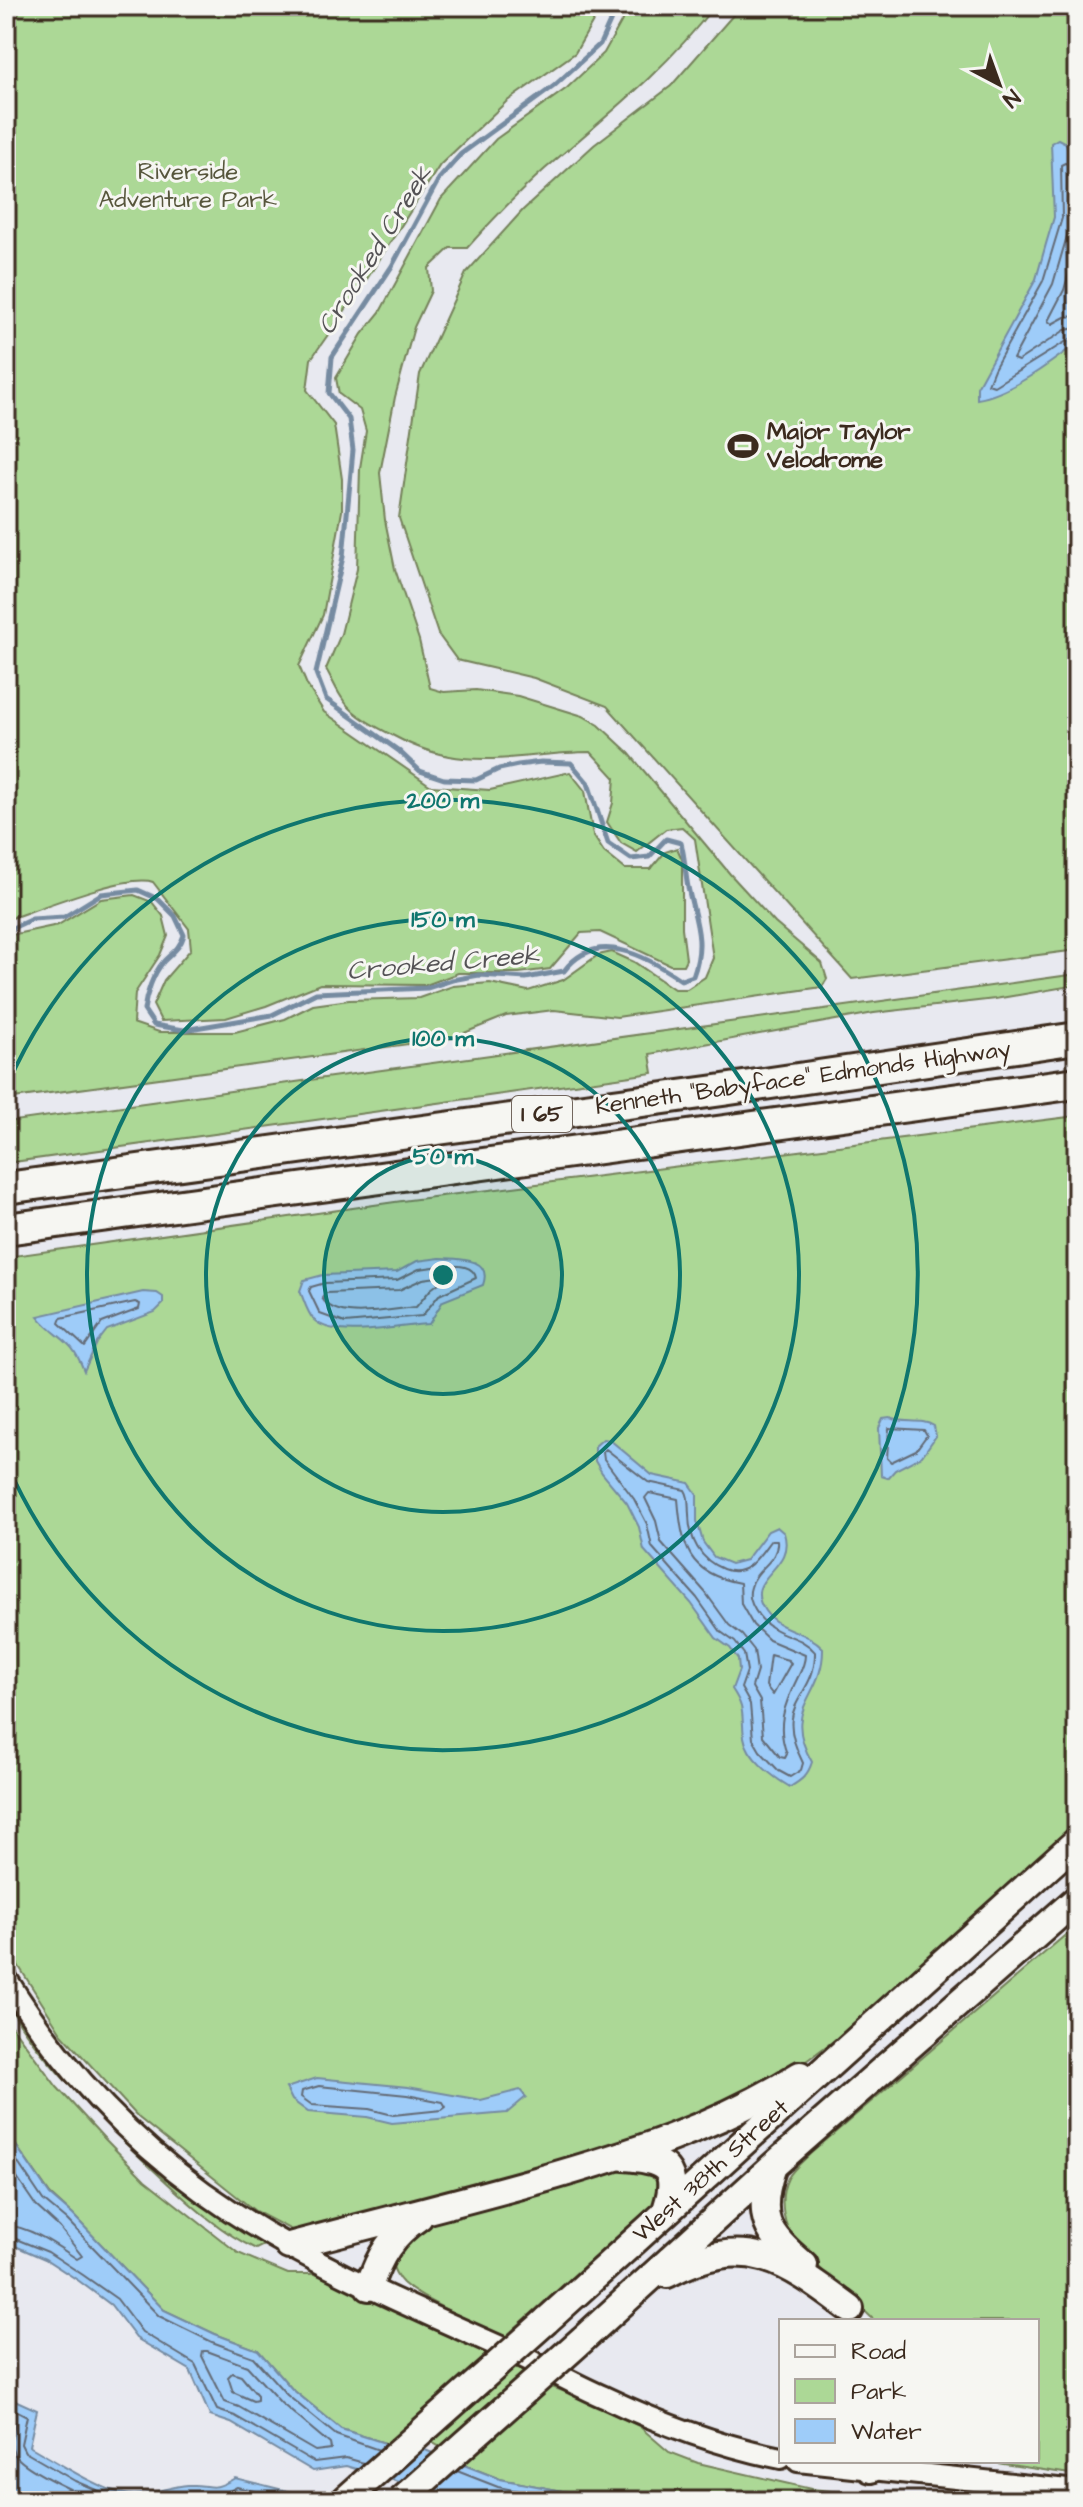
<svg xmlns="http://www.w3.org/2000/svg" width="1083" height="2507" font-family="'Architects Daughter',sans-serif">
<rect width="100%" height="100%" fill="#e8e9f0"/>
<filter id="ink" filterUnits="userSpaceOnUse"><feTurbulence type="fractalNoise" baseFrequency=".0125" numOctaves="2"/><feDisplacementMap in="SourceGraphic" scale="16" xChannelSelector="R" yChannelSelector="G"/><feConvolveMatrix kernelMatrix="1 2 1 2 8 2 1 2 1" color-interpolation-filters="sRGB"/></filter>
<g filter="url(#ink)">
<g fill="#acd896" stroke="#74815a" stroke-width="2">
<path d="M6,6H602L575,53L506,102L440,165L367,279L311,359L307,390L334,425L342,479V511L323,615L299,666L307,685L324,712L431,786L490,790L570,772L585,791L593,835L604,852L625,869H651L665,852L677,848L682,859V928L686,959L683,965H670L600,932L581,933L550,969L519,973H458L426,985L320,984L266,1006L226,1018L161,1021L153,1005L164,980L191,949L189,929L153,882C127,873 36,910 6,920Z"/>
<path d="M630,6H714C666,70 605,117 545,169C517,194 492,220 467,248H450L429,268L431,291L414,327L395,397L380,473L385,520L395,569L419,640L430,688L444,692L476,690L518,696L583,716L599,725L629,753L730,874L775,923L822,963L827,979L822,987L617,1017L554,1010L506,1016L452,1038L6,1099V936L58,925L101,899L134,895L152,902L163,916L168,936L160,955L135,993L133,1023L159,1032H235L285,1019L313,1005L349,1000L419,998L453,986L490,983L528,991L563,980L598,955L612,952L634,962L674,989H687L705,977L713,958L695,839L682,827L666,829L637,852L621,843L607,822L613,803L615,778L591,752C515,753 466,775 394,736C378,728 354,716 344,701C337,692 332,679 326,669L341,634L357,569L360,468L366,431L360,410L339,394L336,378L362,334L380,312L441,199L496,139L567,88L604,53Z"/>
<path d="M741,6H1077V950L852,979L607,706L534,678L457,660L438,634L399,518L420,374L466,273L523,210L594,145L671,86Z"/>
<path d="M1077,974V985L995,999L874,1013L650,1054L653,1073L6,1163V1122Z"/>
<path d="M1077,1116V1826L937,1954L840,2036L783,2078L674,2133L299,2234L255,2211L139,2118L61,2033L6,1946V1257L409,1200Z"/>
<path d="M1077,1925V2475L983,2461H1037V2321H875L797,2246C784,2227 777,2200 788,2178C793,2169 803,2161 810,2154Z"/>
<path d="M6,1991L42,2044L266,2244L256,2249C239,2241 224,2231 209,2219C170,2189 6,2035 6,1991Z"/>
<path d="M6,2018L57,2087L103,2137L145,2180L238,2253L288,2274H322L393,2310L491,2352L388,2444L341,2429L292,2389L258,2350L215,2334L164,2310L73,2215L50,2194L6,2131Z"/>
<path d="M636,2164L659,2178L658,2200L505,2337C478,2324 423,2301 403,2283C396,2276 393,2269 391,2260L424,2226L442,2217Z"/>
<path d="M513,2365L527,2372L442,2448L428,2440Z"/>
<path d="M549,2386L577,2396L639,2426L669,2452L698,2463L811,2489L891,2497L975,2501H600L578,2494L500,2479L462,2464Z"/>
</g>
<g fill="#9eccf9" stroke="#768ba1" stroke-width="2">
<path d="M1058,139L1066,143L1077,177V343C1051,363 1008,395 977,399V387L1036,279L1046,244L1054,217L1051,143Z"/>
<path d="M440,1258C458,1259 493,1257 483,1285L443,1301L429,1324C400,1325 337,1341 314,1320C307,1313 304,1300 300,1291L304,1280L323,1275L397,1272L417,1261Z"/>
<path d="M143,1292L157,1293L163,1297V1304L155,1312L107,1330L97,1343L84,1371C71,1336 58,1341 38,1316Z"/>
<path d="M890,1418C905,1424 921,1418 934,1426L936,1436L922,1456L895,1470L888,1478L881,1476L879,1428L883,1419Z"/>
<path d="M603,1439L610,1440L652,1475L689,1483L697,1494V1521L703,1542L714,1557L731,1564L746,1560L768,1531L777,1527L784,1533C796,1571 741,1576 765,1611C779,1631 806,1630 823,1648C824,1698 780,1706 812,1762C808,1775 802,1780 790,1787C773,1777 747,1758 744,1737C741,1714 746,1710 732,1689L739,1670L738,1659L730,1648L716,1638L691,1603L644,1550L639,1527L627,1503L602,1473L595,1461V1446Z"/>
<path d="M317,2078L408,2087L481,2100L520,2090L526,2097L507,2113L392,2123L367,2117L308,2112L292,2100L286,2088Z"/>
<path d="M6,2131L50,2195L73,2215L164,2310L215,2334L258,2350L292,2389L341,2429L388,2444L425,2450L500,2479L578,2494L600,2501H454L453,2498L346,2466L313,2471L231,2423L210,2416L190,2370L136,2338L111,2305L79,2281L45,2259L6,2242Z"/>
<path d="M6,2396L37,2410L29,2446C54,2460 98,2489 125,2494C147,2498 167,2486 188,2485C213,2484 210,2493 235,2478L328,2501H6Z"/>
</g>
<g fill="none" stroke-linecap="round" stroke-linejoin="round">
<g stroke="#636b76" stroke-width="2">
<path d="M1077,168L1065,163L1061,165L1062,218L1043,281L994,369L988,384L994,386L1070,339L1077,338"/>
<path d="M1077,178L1072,181V219L1053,284L1013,359L1018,361L1065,330L1077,328"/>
<path d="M1077,246L1064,290L1048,321L1052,324L1065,317L1077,316"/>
<path d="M441,1266C454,1266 473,1263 476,1278L439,1295L422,1316L345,1323L320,1314L309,1291L311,1287L325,1283L397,1280L419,1269Z"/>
<path d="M437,1277L439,1283L431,1289L416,1307C391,1309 336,1323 322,1298L326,1293L399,1290L423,1279Z"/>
<path d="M135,1302L140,1304L139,1309L102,1323L85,1347L59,1323L61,1318Z"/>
<path d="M889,1428L924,1430L927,1435L916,1450L891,1462L887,1458Z"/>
<path d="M606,1449L648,1482L685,1490C690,1498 688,1505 689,1514C689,1539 700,1560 723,1569C747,1579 759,1555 771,1540H777C779,1562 756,1567 751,1587C748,1596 751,1603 755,1610C772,1639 799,1632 815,1652C816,1700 771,1700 803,1763L801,1770L790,1777L779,1771L760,1751L753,1739L750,1704L741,1688L747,1671L744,1654L735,1642L721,1632L697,1598L652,1547L647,1524L634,1499L604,1459L603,1452Z"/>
<path d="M649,1493L678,1499C682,1547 688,1574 740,1583L741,1604L753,1625L769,1640L805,1655C805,1664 801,1671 797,1679C784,1705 776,1726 787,1754L785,1758L780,1757L763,1736L760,1701L752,1687L757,1671L754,1650L742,1635L729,1625L705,1592L661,1542L656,1521L645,1498Z"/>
<path d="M770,1655L788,1660L791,1663L773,1695L766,1686Z"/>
<path d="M319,2086L407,2095L443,2102L446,2107L442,2110L393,2115L369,2109L312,2105L301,2097L302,2091Z"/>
<path d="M6,2145L43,2200L67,2220L159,2316L212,2342L253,2357L287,2395L336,2435L379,2450"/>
<path d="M6,2162L36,2206L60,2228L82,2256L77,2259C57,2246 31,2227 6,2225"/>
<path d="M6,2235L48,2252L83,2275L117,2299L142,2332L195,2364L217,2410L235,2416L314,2462L346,2458L364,2463"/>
<path d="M207,2351L247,2366L281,2403L330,2444L331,2449L315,2451L239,2407L225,2402L202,2356L203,2351Z"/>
<path d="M232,2373L241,2376L257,2395V2400L253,2401L233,2392L228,2377Z"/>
<path d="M6,2405L27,2416L21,2444L25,2452L75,2481L122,2501"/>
<path d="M6,2417L15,2422C14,2432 9,2444 14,2453C21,2468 80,2494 96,2501"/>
<path d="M457,2471L498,2487L572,2501"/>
<path d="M154,2501L190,2493L218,2497L237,2487L295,2501"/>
</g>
<path stroke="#768ba1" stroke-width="5" d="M6,931L32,919L64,917L101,894L138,890L158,899L175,916L184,935C180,948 173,952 164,961C153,974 146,994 144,1010L154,1025L184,1030L272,1015L316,993L427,988L452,980L479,975L526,978L564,971C596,928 646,956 681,980L693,976C706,941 695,921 688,887C685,872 685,858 681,843L666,839L649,857L631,859L608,843L588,783L571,763L541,762L518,765L499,769L476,780L444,779L420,771L399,751L326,699L316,673L343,557L353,450L349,419L329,393L332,357L392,266L439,179L461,154L554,86L600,44L617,6"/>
<g stroke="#3b2a1e" stroke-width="26">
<g id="minor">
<path d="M6,1978C64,2072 139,2151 231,2211C322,2271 424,2312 523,2357C550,2370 576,2385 604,2397C659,2423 721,2446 781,2458"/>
<path d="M798,2461L1077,2491"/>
</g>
</g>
<g stroke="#3b2a1e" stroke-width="32">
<g id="major">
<path d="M624,2157C666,2160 681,2168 665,2213"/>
<path d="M772,2169C756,2217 766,2234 804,2265"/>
<path d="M289,2246C372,2224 454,2204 536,2181C628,2155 717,2127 800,2075"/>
<path d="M667,2274C746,2232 785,2260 850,2309"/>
<path d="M369,2287C379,2256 392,2235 419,2217"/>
<path d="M546,2321L1077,1841"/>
<path d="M583,2339L773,2166L1077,1899"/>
<path d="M871,2469L872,2461"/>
</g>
</g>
<g stroke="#3b2a1e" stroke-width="36">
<g id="highway">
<path d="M6,1188L723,1090L1077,1038"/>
<path d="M6,1229L1077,1083"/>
</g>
</g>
<use href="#minor" stroke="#f6f6f2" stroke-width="20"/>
<use href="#major" stroke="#f6f6f2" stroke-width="26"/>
<use href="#highway" stroke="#f6f6f2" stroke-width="30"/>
<g stroke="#3b2a1e" stroke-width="32" stroke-linecap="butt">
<g id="major-bridge">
<path d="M344,2501L546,2321"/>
<path d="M401,2501L583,2339"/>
</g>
</g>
<use href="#major-bridge" stroke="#f6f6f2" stroke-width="26"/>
</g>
</g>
<circle cx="443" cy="1275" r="119" fill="#0f766e" fill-opacity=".12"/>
<g fill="none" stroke="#0f766e" stroke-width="4">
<circle cx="443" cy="1275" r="119"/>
<circle cx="443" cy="1275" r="237"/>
<circle cx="443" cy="1275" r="356"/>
<path d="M7 1086A475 475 0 1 1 7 1464"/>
</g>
<defs>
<g id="stadium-bare" transform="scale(2.4)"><path d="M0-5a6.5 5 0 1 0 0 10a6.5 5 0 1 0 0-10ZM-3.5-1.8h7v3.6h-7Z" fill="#3b2a1e" stroke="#f6f6f2" stroke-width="2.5" paint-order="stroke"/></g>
</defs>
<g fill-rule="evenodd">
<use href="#stadium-bare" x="743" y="446"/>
</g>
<g text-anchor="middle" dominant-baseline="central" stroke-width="6" stroke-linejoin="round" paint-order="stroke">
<rect fill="#f6f6f2" stroke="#73675e" stroke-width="2" x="512" y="1096" width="60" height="36" rx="6"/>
<g font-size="22" font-weight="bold" fill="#3b2a1e">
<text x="542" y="1114">I 65</text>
</g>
<g font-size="24" fill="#57563c" stroke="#f6f6f2">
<text x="188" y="172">Riverside<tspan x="188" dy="28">Adventure Park</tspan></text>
</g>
<g font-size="24" font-weight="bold" fill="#3b2a1e" stroke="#f6f6f2" text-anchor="start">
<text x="767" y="432">Major Taylor<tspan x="767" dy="28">Velodrome</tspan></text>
</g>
<g font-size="24" fill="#3b2a1e" stroke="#f6f6f2">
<text transform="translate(803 1078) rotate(-8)">Kenneth "Babyface" Edmonds Highway</text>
<text transform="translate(711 2171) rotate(-42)">West 38th Street</text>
</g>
<g font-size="26" font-style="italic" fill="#545255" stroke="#f6f6f2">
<text transform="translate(375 250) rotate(-58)">Crooked Creek</text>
<text transform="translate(443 963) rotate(-5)">Crooked Creek</text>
</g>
</g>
<circle cx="443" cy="1275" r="12" fill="#0f766e" stroke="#f6f6f2" stroke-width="4"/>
<g font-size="24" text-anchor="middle" font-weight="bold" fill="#0f766e" stroke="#f6f6f2" stroke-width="6" stroke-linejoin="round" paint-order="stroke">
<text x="443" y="808">200 m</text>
<text x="443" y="927">150 m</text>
<text x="443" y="1046">100 m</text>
<text x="443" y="1164">50 m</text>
</g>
<rect width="1083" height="2507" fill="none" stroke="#f6f6f2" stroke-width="32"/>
<rect x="16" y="16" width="1051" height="2475" fill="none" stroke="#3b2a1e" stroke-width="3" filter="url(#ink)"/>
<rect x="779" y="2319" width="260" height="144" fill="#f6f6f2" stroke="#aba49d" stroke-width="2"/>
<rect x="795" y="2345" width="40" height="12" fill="#f6f6f2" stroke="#aba49d" stroke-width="2"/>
<text x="851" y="2359" font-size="24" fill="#3b2a1e">Road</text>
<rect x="795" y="2379" width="40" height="24" fill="#acd896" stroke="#aba49d" stroke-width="2"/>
<text x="851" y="2399" font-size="24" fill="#3b2a1e">Park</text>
<rect x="795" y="2419" width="40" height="24" fill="#9eccf9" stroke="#aba49d" stroke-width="2"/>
<text x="851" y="2439" font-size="24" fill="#3b2a1e">Water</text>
<g transform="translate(999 84) rotate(139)" stroke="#f6f6f2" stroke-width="6" paint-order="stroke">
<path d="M0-6L14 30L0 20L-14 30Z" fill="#3b2a1e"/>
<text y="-12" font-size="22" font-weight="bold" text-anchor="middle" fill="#3b2a1e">N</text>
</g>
</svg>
